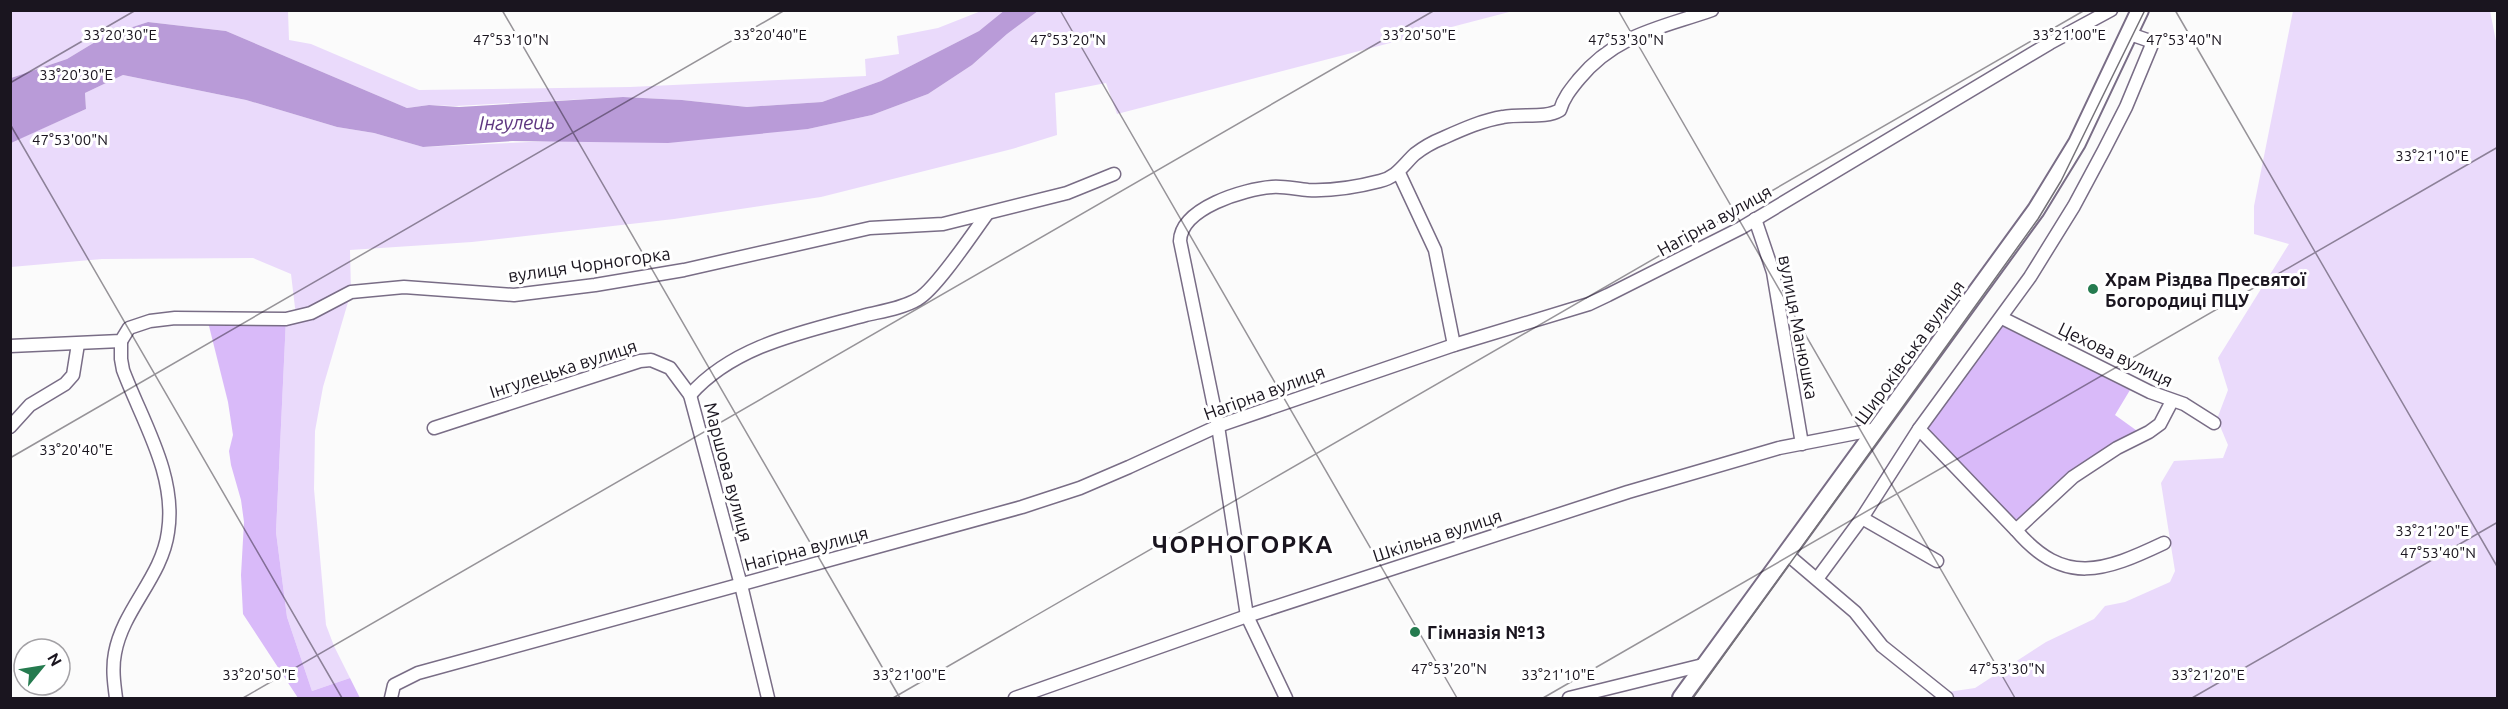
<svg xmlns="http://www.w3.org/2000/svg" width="2508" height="709" font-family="Ubuntu,sans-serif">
<rect width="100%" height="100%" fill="#fbfbfb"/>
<g fill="#eadafb">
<path d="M10,11H288L289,40L311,44L419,90L630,87L866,76L865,59L899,54L897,36L938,28L981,11H1005L979,31L881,81L822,102L747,107L682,100L623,97L456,106L429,105L407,108L226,31L148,22L105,36L67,59L11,78Z"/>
<path d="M1038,11H1513L1117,114L1106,83L1055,93L1057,135L1012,149L821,197L674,219L472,242L350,250L351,292L323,387L315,431L314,489L326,625L334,646L350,678L312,691L287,617L276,532L286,319L296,316L291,274L253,258L102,259L11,267L10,143L86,109L85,93L123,75L246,100L337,127L374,133L423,147L808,129L872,115L928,94L972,65L1007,34Z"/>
<path d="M2293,11H2490L2498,51L2497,698H1947L1941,693L1975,688L2046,642L2094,619L2105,606L2125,602L2170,582L2175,571L2161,483L2174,461L2223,458L2228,445L2217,419L2228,390L2218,358L2289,244L2254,234V206Z"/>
</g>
<g fill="#d9baf9">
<path d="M207,318L286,319L276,532L287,617L312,691L350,678L360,698H298L243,614L241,575L244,522L241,500L231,465L229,451L233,435L228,402Z"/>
<path d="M2002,326L2130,390L2115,415L2140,433L2015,524L1923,428Z"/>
</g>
<path fill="#b99bd8" d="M1005,10L1038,11L1007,34L972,65L928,94L872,115L808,129L668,143L512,141L423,147L374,133L337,127L246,100L123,75L85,93L86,109L11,143V78L67,59L105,36L148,22L226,31L407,108L429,105L459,107L623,97L682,100L747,107L822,102L881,81L979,31Z"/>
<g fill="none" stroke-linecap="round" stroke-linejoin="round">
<g stroke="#796d86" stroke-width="15">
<g id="minor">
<path d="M1399,173L1435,250L1454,345"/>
<path d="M1755,219L1773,272L1802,444"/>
<path d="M2002,318L2150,392L2184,404L2214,423"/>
<path d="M10,346L121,341L129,328L150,321L175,318L286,319L311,313L351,292L404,287L514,295L595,285L684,270L870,228L943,224L1067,193L1114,174"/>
<path d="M690,395C734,345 804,332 866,315C883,311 903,308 918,299C936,289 973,233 987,214"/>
<path d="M10,427L30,405L65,384L73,375L78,344"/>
<path d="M434,428L640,361L651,360L670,368L690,395L741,585L768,698"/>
<path d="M1919,429L2016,530L2073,477L2117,448L2149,432L2160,424L2172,401"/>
<path d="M1862,518L1937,561"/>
<path d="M2016,530C2064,587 2105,571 2164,543"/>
<path d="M1788,555L1855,612L1882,646L1947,698"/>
<path d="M1817,579L1862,518L1919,429L2030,277L2074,206L2104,150L2126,107L2153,42L2130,34"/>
<path d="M116,698C114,683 112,668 115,653C123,609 162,577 168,532C177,475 142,421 123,370L121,359V341"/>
<path d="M391,698L394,685L418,673L1022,507L1080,488L1129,467L1218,426L1454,345L1589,304L1608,295L1741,228L2050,43L2111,10"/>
<path d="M1015,698L1247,616L1628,492L1779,448L1877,429"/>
<path d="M1286,698L1247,616L1218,426L1180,241C1181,208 1244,189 1272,187C1283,186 1296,189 1308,190C1331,191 1357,187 1380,181C1397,177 1403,165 1415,154C1424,147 1433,142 1443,138C1461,130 1483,120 1503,117C1521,113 1545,119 1560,110C1564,97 1571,89 1579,79C1616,34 1661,28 1712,10"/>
<path d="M1569,698L1707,664"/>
</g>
</g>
<g stroke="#796d86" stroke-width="20">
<path id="secondary" d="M1681,698L2036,210L2077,143L2140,10"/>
</g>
<use href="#minor" stroke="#fff" stroke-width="12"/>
<use href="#secondary" stroke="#fff" stroke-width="16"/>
<path stroke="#757278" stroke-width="1.5" d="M1693,698L2038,219L2061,181L2145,10"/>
</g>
<path fill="none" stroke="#1a151f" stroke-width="1.5" stroke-opacity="0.45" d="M502,10L900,698M1060,10L1457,698M1618,10L2015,698M2175,10L2498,568M10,83L136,10M10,124L342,698M10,458L785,10M243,698L1435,10M893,698L2085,10M1543,698L2498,147M2192,698L2498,522"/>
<g fill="#257b4f" stroke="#fff" stroke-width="2">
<circle cx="2093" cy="289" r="6"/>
<circle cx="1415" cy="632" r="6"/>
</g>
<g text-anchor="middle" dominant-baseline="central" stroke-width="6" stroke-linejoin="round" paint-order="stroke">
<g font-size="18" fill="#1a151f" stroke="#fff">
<text transform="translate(1714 220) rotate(-29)">Нагірна вулиця</text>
<text transform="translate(589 264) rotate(-8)">вулиця Чорногорка</text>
<text transform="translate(1799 327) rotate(79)">вулиця Манюшка</text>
<text transform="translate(1909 352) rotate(-54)">Широківська вулиця</text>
<text transform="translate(2116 354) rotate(26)">Цехова вулиця</text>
<text transform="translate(563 368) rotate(-18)">Інгулецька вулиця</text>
<text transform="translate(1264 392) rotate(-20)">Нагірна вулиця</text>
<text transform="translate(729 472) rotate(75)">Маршова вулиця</text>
<text transform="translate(1437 535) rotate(-18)">Шкільна вулиця</text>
<text transform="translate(806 548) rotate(-15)">Нагірна вулиця</text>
</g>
<g font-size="18" font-weight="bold" fill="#1a151f" stroke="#fff" text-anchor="start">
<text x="2105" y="279">Храм Різдва Пресвятої<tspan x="2105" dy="21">Богородиці ПЦУ</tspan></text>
<text x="1427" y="632">Гімназія №13</text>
</g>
<g font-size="20" font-style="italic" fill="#5e3680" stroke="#fff">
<text transform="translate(517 122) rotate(-1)">Інгулець</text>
</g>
<g font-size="24" font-weight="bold" letter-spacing="1.5" fill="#1a151f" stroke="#fff">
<text x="1243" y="544">ЧОРНОГОРКА</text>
</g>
</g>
<g font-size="15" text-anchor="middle" fill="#1a151f" stroke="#fff" stroke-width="6" stroke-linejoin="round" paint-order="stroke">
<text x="120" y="40">33°20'30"E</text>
<text x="770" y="40">33°20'40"E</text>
<text x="1419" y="40">33°20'50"E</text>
<text x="2069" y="40">33°21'00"E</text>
<text x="511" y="45">47°53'10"N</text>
<text x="1068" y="45">47°53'20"N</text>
<text x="1626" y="45">47°53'30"N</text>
<text x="2184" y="45">47°53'40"N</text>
<text x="76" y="80">33°20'30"E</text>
<text x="70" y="145">47°53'00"N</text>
<text x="2432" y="161">33°21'10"E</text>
<text x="76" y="455">33°20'40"E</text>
<text x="2432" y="536">33°21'20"E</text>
<text x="2438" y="558">47°53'40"N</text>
<text x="1449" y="674">47°53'20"N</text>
<text x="2007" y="674">47°53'30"N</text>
<text x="259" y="680">33°20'50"E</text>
<text x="909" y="680">33°21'00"E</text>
<text x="1558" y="680">33°21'10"E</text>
<text x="2208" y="680">33°21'20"E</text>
</g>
<rect width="2508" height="709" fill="none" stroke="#1a151f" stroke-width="24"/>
<g transform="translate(42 667) rotate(60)"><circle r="28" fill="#ffffff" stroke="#a3a1a5" stroke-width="1.5"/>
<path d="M0-4.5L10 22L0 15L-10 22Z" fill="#257b4f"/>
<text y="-9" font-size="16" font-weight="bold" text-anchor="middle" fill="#1a151f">N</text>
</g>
</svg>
